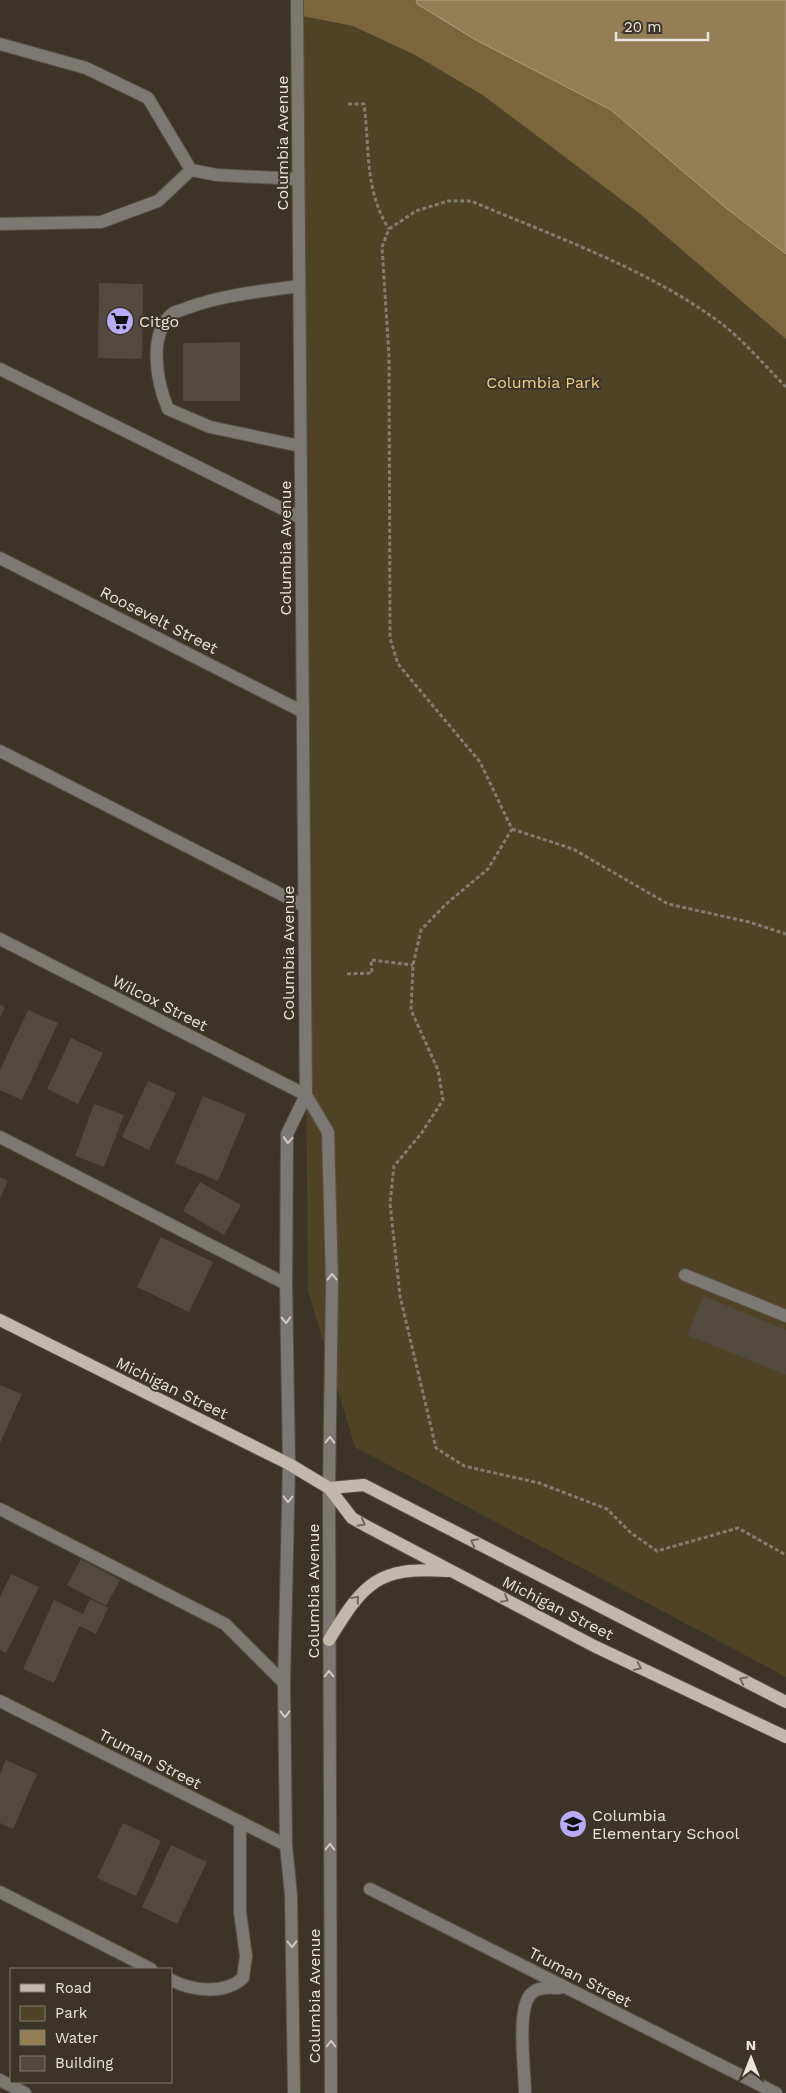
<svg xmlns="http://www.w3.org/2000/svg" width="786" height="2093" font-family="'Work Sans',sans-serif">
<rect width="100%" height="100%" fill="#3c3527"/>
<path fill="#504226" d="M297,0H416L417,4L474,39L726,208L786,254V1677L355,1447L308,1291Z"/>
<path fill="#7b653d" d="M297,0H416L417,4L474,39L611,110L726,208L786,254V339L639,213L484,96L415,55L353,26L297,15Z"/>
<path fill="#947e56" stroke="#ae9d7e" d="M416,0H786V254L726,208L611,110L474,39L417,4Z"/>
<g fill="#524a3c">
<path d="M99,283L143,284L142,359L98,358Z"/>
<path d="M240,342V401H183V343Z"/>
<path d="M0,1005L5,1006L0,1018Z"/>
<path d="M28,1010L58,1023L22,1100L0,1090V1070Z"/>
<path d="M71,1038L103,1053L78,1104L47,1089Z"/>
<path d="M148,1081L176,1093L149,1150L122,1137Z"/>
<path d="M203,1096L246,1114L218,1181L175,1163Z"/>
<path d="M94,1104L124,1115L104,1167L75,1156Z"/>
<path d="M0,1177L8,1181L0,1198Z"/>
<path d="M200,1182L241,1205L224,1235L183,1211Z"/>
<path d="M161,1237L213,1262L189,1312L137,1287Z"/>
<path d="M704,1296L786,1330V1375L687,1335Z"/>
<path d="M0,1385L22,1394L0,1443Z"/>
<path d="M81,1559L120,1580L106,1606L67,1585Z"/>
<path d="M11,1574L39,1587L6,1653L0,1650V1597Z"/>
<path d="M90,1599L108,1608L96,1634L79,1626L54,1683L23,1669L54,1600L83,1614Z"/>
<path d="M6,1760L37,1774L13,1829L0,1823V1774Z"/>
<path d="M123,1823L161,1841L136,1896L97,1878Z"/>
<path d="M171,1845L207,1862L177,1924L142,1907Z"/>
</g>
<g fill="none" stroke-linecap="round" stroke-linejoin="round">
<g stroke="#585144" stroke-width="14">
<g id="minor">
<path d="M0,44L86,68L148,98L191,170L217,175L298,179"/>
<path d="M0,224L101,222L158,201L191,170"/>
<path d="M299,286C262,291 223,295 187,308C183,310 177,311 173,313C147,334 157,383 168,409L210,427L300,446"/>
<path d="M0,369L301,518"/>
<path d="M0,558L303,712"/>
<path d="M0,751L304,906"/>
<path d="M0,939L306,1095"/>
<path d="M306,1095L328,1132L332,1283L329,1488L331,2093"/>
<path d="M0,1137L286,1284"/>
<path d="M685,1275L786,1316"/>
<path d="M0,1509L225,1624L284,1683"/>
<path d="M0,1701L286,1845"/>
<path d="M370,1889L776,2093"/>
<path d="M0,1892L151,1969"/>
<path d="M171,1980C193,1991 224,1995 243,1978L246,1956L240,1912V1823"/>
<path d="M0,2080L25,2093"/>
<path d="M294,2093L291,1895L286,1845L284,1683L289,1464L286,1284L287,1134L306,1095L297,0"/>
<path d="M525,2093C525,2071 516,2009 531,1994C538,1986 551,1988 560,1988"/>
</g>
</g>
<g stroke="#585144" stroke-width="14">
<g id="major">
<path d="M0,1320L289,1464L329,1488L352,1518L368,1527L594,1646L786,1737"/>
<path d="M329,1488L364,1485L786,1702"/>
<path d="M329,1640C364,1583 377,1566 448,1571"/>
</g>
</g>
<g stroke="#827c71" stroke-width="3" stroke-dasharray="4 2.5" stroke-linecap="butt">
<path d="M348,104H364C370,148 364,190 389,229"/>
<path d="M786,387C764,365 743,339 718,321C646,268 553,236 471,201H448L416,211L389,229L382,247L389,356L390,638L398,664L480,762L512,829L488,869L446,904L421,930L413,965L411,1010L438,1070L443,1100L421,1134L394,1166L390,1203L400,1296L436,1448L464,1466L539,1483L607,1509L631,1533L657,1551L738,1528L786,1555"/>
<path d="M512,829L573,849L668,904L749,922L786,934"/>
<path d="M347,974L372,973L371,960L413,965"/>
</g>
<use href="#minor" stroke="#7c7872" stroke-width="12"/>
<use href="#major" stroke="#c1baac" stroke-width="12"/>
</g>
<defs><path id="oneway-chevron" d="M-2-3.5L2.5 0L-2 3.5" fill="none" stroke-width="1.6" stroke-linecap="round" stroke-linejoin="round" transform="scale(1.25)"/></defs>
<g stroke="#cec9c2">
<use href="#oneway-chevron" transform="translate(288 1140) rotate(95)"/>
<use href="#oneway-chevron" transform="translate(332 1277) rotate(-91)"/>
<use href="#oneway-chevron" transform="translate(286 1320) rotate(89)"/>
<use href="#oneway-chevron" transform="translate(330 1440) rotate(-89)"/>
<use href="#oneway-chevron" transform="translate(288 1499) rotate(91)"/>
<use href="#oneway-chevron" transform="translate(329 1674) rotate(-90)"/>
<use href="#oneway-chevron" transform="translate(285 1714) rotate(89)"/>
<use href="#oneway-chevron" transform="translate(330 1847) rotate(-89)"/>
<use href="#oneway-chevron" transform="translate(292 1944) rotate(89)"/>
<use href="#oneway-chevron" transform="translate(331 2044) rotate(-90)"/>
</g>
<g stroke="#716a5c">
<use href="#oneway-chevron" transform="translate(362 1523) rotate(28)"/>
<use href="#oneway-chevron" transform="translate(474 1542) rotate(-153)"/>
<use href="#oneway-chevron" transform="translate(356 1599) rotate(-50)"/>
<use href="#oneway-chevron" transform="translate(505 1599) rotate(28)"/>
<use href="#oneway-chevron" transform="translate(638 1667) rotate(25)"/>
<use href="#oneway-chevron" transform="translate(743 1680) rotate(-153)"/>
</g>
<defs>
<g id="supermarket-disc" transform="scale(1.4375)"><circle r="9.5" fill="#b9abf7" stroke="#3c3527"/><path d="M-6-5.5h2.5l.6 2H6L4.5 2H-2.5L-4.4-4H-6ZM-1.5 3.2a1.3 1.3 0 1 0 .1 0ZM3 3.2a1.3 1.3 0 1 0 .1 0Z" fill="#111"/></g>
<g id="school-disc" transform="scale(1.4375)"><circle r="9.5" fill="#b9abf7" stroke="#3c3527"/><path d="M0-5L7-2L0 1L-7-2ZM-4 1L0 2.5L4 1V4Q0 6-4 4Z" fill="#111"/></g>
</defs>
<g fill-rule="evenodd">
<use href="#supermarket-disc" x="120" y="321"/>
<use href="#school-disc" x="573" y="1824"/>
</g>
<g text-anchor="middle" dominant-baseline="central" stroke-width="4" stroke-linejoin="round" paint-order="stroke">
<g font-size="16" fill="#e9e4dc" stroke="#3c3527">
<text transform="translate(282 143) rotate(-90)">Columbia Avenue</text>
<text transform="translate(285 548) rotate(-90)">Columbia Avenue</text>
<text transform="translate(159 620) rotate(27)">Roosevelt Street</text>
<text transform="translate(288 953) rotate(-90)">Columbia Avenue</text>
<text transform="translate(160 1003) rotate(27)">Wilcox Street</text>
<text transform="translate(172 1388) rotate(26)">Michigan Street</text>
<text transform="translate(313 1591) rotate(-90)">Columbia Avenue</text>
<text transform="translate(558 1608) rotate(27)">Michigan Street</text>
<text transform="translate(150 1759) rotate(27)">Truman Street</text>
<text transform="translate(580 1977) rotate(27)">Truman Street</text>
<text transform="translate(314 1996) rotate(-90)">Columbia Avenue</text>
</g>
<g font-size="16" fill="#e9e4dc" stroke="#3c3527" text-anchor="start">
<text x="139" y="321">Citgo</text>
<text x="592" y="1815">Columbia<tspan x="592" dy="18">Elementary School</tspan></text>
</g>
<g font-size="16" fill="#f1ce8c" stroke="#3c3527">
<text x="543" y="382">Columbia Park</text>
</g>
</g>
<rect x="10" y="1968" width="162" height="115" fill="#3c3527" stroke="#817b6f"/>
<rect x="20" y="1984" width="25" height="8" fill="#c1baac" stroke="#817b6f"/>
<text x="55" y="1993" font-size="15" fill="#e9e4dc">Road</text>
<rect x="20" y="2006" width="25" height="15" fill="#504226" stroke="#817b6f"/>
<text x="55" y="2018" font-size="15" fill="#e9e4dc">Park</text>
<rect x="20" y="2030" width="25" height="15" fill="#947e56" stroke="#817b6f"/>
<text x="55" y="2043" font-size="15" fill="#e9e4dc">Water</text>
<rect x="20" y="2056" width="25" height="15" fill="#524a3c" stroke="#817b6f"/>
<text x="55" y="2068" font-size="15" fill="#e9e4dc">Building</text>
<g transform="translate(751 2058)" stroke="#3c3527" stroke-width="4" paint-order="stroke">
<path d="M0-4L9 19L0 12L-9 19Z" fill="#e9e4dc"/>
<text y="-8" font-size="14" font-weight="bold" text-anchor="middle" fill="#e9e4dc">N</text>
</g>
<path d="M616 32v8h92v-8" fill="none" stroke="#e9e4dc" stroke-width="2.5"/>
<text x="624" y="32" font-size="15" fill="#e9e4dc" stroke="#3c3527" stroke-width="4" paint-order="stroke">20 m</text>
</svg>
